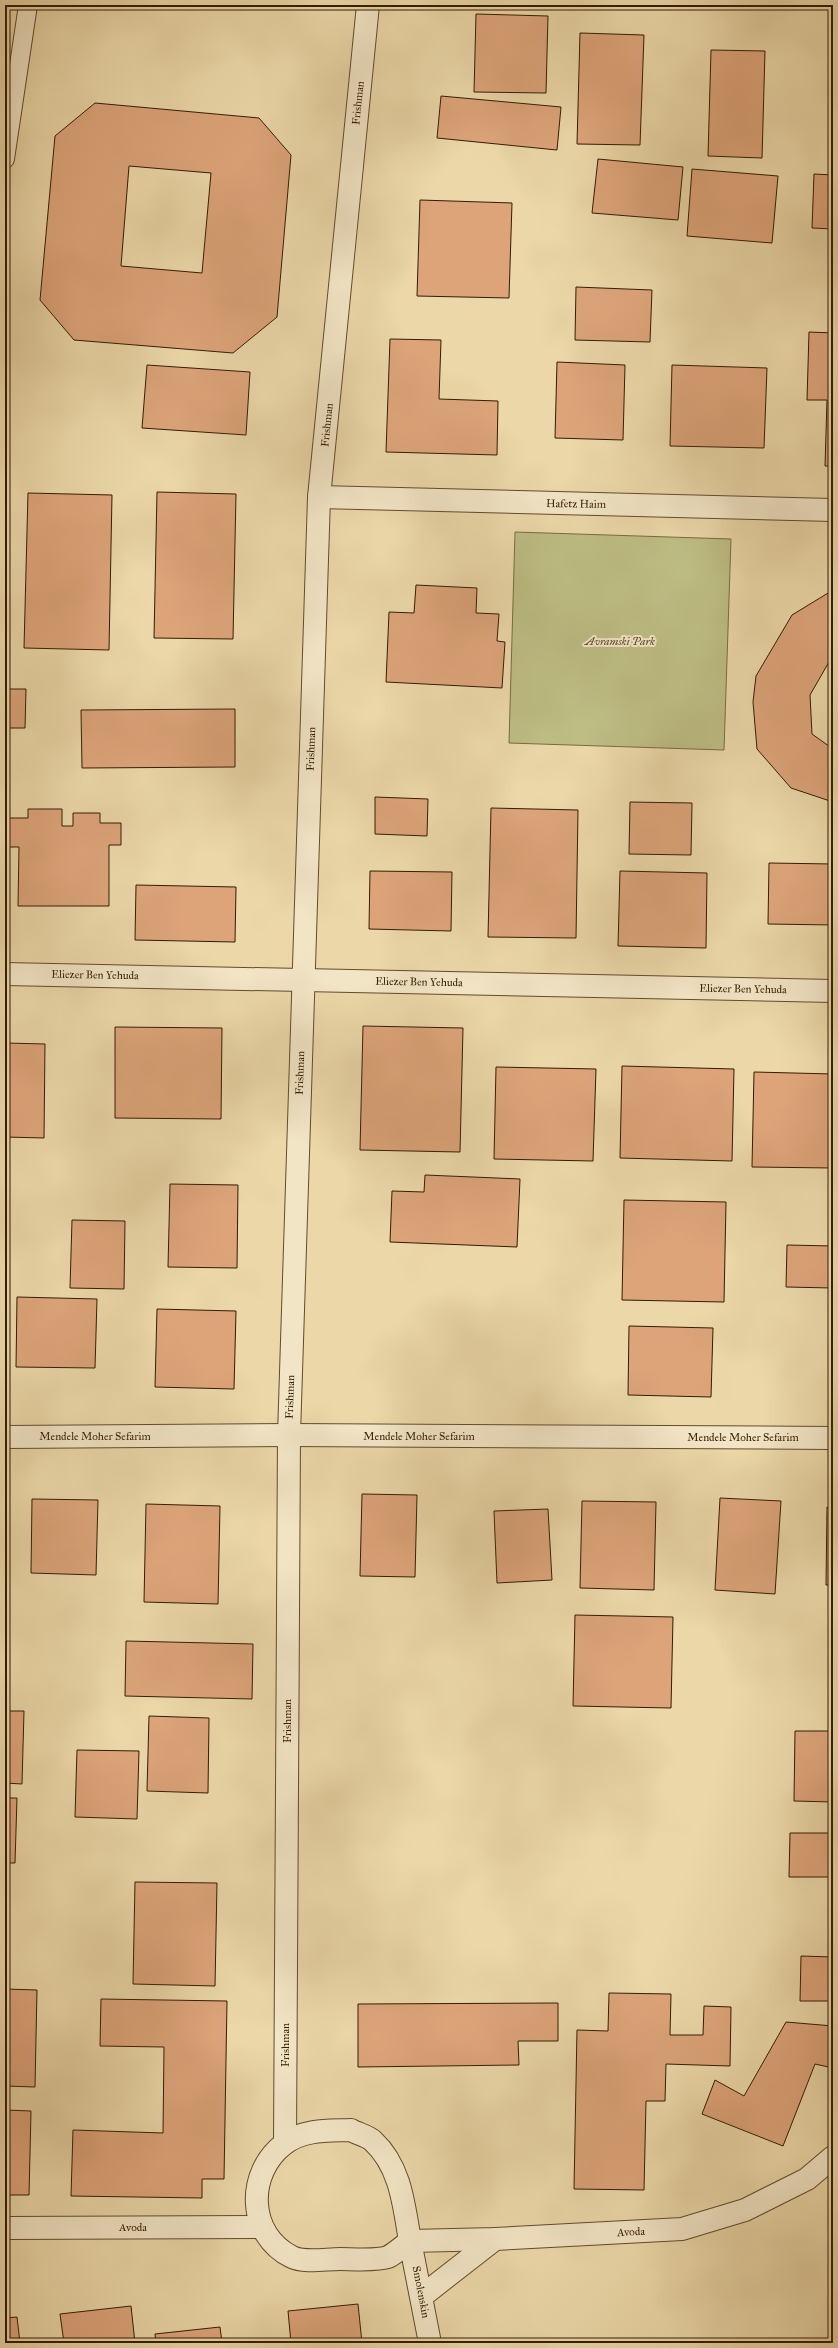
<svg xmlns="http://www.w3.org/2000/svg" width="838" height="2348" font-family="'IM FELL Great Primer',serif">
<rect width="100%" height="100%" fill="#ebd7a8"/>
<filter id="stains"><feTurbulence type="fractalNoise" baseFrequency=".005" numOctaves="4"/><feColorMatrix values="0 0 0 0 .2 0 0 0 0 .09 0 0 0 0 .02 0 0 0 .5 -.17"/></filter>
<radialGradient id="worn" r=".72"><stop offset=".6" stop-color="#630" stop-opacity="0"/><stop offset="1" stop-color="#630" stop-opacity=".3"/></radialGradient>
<path fill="#bdbd84" stroke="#786c42" d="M515,532L731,539L724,750L509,743Z"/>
<g fill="#dda47a" stroke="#341c01" fill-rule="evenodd">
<path d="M476,14L548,16L546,93L474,92Z"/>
<path d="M580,33L644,35L640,145L577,144Z"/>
<path d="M711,50L765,51L762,158L708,156Z"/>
<path d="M833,87V146H831Z"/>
<path d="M441,96L561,107L557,150L437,138Z"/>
<path d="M95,103L259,118L291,155L277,317L233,353L74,340L40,300L55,136ZM129,166L211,173L202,273L121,266Z"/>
<path d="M598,159L683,167L678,220L592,213Z"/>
<path d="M692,169L778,176L772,243L687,236Z"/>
<path d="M814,174L833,175V229L812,228Z"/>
<path d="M420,200L512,203L509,298L417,296Z"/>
<path d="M576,287L652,290L650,342L575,340Z"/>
<path d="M809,332L833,333V466H825L827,400H807Z"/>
<path d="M390,339L441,340L439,399L498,401L497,455L386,452Z"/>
<path d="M557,362L625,365L623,440L555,438Z"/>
<path d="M147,365L250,372L246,435L142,428Z"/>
<path d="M672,365L767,368L764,448L670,446Z"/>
<path d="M157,492L236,494L233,639L154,638Z"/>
<path d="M28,493L112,495L109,650L24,648Z"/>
<path d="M416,585L477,588L476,613L499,614L497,641L505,642L502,688L386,682L389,612L414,613Z"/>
<path d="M833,590V655L810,695L812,734L833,749V802L791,788L757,749L753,702L756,676L792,615Z"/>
<path d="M5,689H26L25,728H5Z"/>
<path d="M235,709V767L82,768L81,710Z"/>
<path d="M375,797L428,799L427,836L375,834Z"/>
<path d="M630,802L692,803L691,855L629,854Z"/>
<path d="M491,808L578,810L576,938L488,937Z"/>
<path d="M28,809H62V826H73V813H100V823H121V845H109V906H18L19,847H7V818H28Z"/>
<path d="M769,863L833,864V925L768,924Z"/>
<path d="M370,871L452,872L451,931L369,929Z"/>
<path d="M620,871L707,873L706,948L618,946Z"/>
<path d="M136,885L236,887L235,942L135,940Z"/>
<path d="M363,1026L463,1028L460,1152L360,1150Z"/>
<path d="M115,1027L222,1028L221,1119L115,1118Z"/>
<path d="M5,1043L45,1044L44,1138L5,1137Z"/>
<path d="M622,1066L734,1069L732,1161L620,1158Z"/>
<path d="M496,1067L596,1069L593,1161L494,1159Z"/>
<path d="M754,1072L833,1074V1168L752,1167Z"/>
<path d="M425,1175L520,1179L517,1247L390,1242L392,1191L424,1192Z"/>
<path d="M170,1184L238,1185L237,1268L168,1267Z"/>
<path d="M624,1200L726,1202L724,1302L622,1300Z"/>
<path d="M72,1220L125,1221L124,1289L70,1288Z"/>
<path d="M787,1245L833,1246V1288L786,1287Z"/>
<path d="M5,1293H7L5,1389Z"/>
<path d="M17,1297L97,1299L95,1368L16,1367Z"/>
<path d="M157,1309L236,1311L234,1389L155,1387Z"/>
<path d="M629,1326L713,1328L711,1397L628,1395Z"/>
<path d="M362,1494L417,1495L415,1577L360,1576Z"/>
<path d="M720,1498L781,1501L775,1594L715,1590Z"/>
<path d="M32,1499L98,1500L96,1575L31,1573Z"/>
<path d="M582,1501L656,1502L654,1590L580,1588Z"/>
<path d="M146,1504L220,1506L218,1604L144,1602Z"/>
<path d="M827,1507L833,1508V1585H826Z"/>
<path d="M548,1509L552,1580L497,1583L494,1511Z"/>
<path d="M575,1615L673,1617L671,1708L573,1706Z"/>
<path d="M126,1641L253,1644L252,1699L125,1696Z"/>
<path d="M5,1711H24L22,1784L5,1783Z"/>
<path d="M149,1716L209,1718L208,1793L147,1791Z"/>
<path d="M795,1731H833V1802L794,1801Z"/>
<path d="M77,1750L139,1751L137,1819L75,1817Z"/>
<path d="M5,1798H17L15,1863H5Z"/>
<path d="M790,1833H833V1877H789Z"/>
<path d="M135,1882L217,1883L215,1986L133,1984Z"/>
<path d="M801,1956L833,1957V2001H800Z"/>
<path d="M5,1989L37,1990L35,2087L5,2086Z"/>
<path d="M609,1993L671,1994L670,2035H703L704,2006L731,2007L730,2066L666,2064L665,2101H646L644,2190L574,2189L577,2030L608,2031Z"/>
<path d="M101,1999L227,2001L224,2179H202V2198L71,2196L73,2130L163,2133L164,2047L100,2046Z"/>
<path d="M558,2003V2041H518L519,2065L358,2067V2004Z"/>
<path d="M786,2022L833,2026V2068L815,2064L783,2146L702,2114L715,2080L744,2096Z"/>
<path d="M5,2110L31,2111L29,2195H5Z"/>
<path d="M358,2304L362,2343H291L288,2311Z"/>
<path d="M131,2306L135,2343H64L60,2314Z"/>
<path d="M17,2317L20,2343H5V2318Z"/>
<path d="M220,2327L222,2343H156L155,2334Z"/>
</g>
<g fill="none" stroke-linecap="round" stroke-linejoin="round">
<g stroke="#624b2b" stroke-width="20">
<path id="lane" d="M5,159L28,5"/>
</g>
<g stroke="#624b2b" stroke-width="24">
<g id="street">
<path d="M319,497L833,510"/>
<path d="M5,974L833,991"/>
<path d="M5,1437L289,1435L833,1438"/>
<path d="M351,2130C358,2134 368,2136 373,2141C401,2167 404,2206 410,2241C403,2246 396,2253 388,2257C377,2261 352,2259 340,2259C326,2259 304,2263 292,2257C247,2235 246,2173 284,2144C303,2129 329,2131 351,2130Z"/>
<path d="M285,2143L289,1435L319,497L368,5"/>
<path d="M5,2228L261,2227"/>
<path d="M422,2296L495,2239"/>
<path d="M430,2343L410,2241L495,2239L682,2229L745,2210L807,2179L833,2157"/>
</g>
</g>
<use href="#lane" stroke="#f2e5c6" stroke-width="18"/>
<use href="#street" stroke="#f2e5c6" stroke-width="22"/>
</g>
<g text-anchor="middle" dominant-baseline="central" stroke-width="4" stroke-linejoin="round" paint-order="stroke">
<g font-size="11" fill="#341c01" stroke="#f2e5c6">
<text transform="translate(358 103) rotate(-84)">Frishman</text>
<text transform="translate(327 425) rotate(-84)">Frishman</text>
<text transform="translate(576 504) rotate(1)">Hafetz Haim</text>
<text transform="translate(311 749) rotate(-88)">Frishman</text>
<text transform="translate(95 975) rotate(1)">Eliezer Ben Yehuda</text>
<text transform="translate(419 982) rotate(1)">Eliezer Ben Yehuda</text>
<text transform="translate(743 989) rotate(1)">Eliezer Ben Yehuda</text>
<text transform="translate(300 1073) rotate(-88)">Frishman</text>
<text transform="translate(290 1397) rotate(-88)">Frishman</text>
<text x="95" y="1436">Mendele Moher Sefarim</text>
<text x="419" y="1436">Mendele Moher Sefarim</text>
<text x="743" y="1437">Mendele Moher Sefarim</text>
<text transform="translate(287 1721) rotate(-90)">Frishman</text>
<text transform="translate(285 2045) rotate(-90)">Frishman</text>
<text x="133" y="2227">Avoda</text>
<text transform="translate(631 2232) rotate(-3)">Avoda</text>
<text transform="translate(421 2292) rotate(79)">Smolenskin</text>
</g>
<g font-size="11" font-style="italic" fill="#5d4c28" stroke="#f2e5c6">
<text x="620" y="641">Avramski Park</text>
</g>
</g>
<rect width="838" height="2348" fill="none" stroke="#ebd7a8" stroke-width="20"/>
<rect x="6" y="6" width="826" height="2336" fill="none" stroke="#341c01" stroke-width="2"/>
<rect x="10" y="10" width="818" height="2328" fill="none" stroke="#341c01"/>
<rect width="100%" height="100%" filter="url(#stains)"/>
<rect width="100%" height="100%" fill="url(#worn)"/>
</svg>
